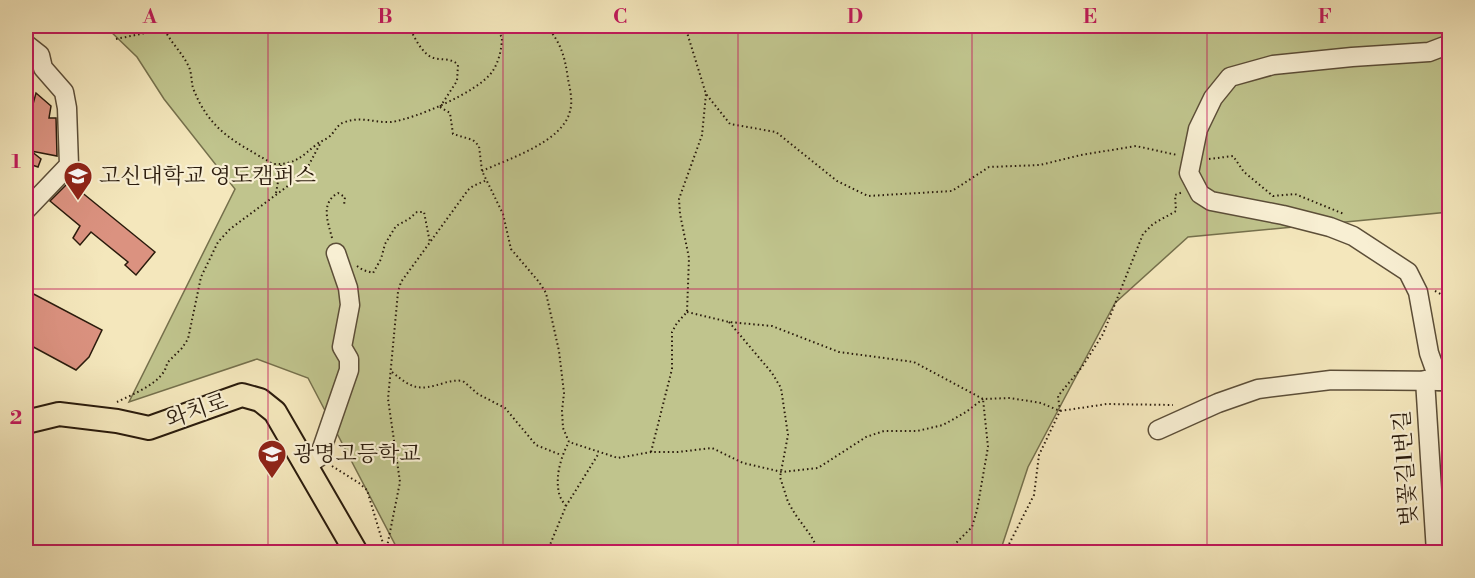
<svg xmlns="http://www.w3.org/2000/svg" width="1475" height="578" font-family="'Libre Bodoni','Noto Serif KR',serif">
<rect width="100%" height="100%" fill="#f4e7bc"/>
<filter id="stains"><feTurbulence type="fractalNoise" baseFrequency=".00333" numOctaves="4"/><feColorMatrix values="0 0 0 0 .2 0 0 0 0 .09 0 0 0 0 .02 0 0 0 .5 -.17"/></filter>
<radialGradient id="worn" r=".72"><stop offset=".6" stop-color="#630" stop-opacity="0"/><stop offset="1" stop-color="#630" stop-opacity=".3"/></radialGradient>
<path fill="#c0c48d" stroke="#75704c" stroke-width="1.5" d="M105,26H1449V212L1188,237L1115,303L1028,467L1000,552H891V549L773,552H399L308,378L257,359L129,402L235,189L164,99L137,57Z"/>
<g fill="#db9280" stroke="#2a1b0c" stroke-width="1.5">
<path d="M36,93L51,106L49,118H56L57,156L31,151L41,159L38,167L26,163V130Z"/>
<path d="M69,182L155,252L136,275L125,265L128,262L91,232L80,245L73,238L80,226L50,201Z"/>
<path d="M26,290L102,330L89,357L76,370L26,343Z"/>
</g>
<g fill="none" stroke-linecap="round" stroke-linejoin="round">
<g stroke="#5c4e38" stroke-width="21">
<g id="minor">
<path d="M26,44L40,55L43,68L64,92L67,108L69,165L26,210"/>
<path d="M1425,380L1436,552"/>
<path d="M1439,381L1429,353L1418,292L1408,272L1353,236L1330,227L1283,215L1211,201L1200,194L1189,173L1198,129L1213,98L1230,77L1273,65L1352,57L1429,52L1450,44"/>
<path d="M1158,430L1218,403L1258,389L1331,380L1450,381"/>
<path d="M306,466L319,457L349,370V359L342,347L350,305L348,288L336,253"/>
</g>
</g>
<g stroke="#2a1b0c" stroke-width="26">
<path id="major" d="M26,422L59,414L117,421L149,428L242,395L260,400L275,412L356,552"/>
</g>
<g stroke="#2a1b0c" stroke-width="2" stroke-dasharray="1.5 3" stroke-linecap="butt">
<path d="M163,26C169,41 181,51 188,65C192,72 191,81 193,88C210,132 236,142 273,164C295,165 301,157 317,144C321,141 325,140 329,137C335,132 337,124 345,122C361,116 375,123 391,122C415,119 478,92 492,72C499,62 502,48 502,37L492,26"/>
<path d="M409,26C413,35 421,52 431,57C440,61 451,57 458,65L457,81L440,107"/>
<path d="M685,26L706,94L730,124L776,132L837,181L868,196L952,191L989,167L1040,165L1081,155L1136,146L1177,155"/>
<path d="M116,39L165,29L172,26"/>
<path d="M440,107L450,113L453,134L473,140L479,146L482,171L503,214L511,249L539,282L546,293L559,351L564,393L562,411L563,428L569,442L618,458L651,452H678L712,448L743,463L782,472L818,468L866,437L884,431H917L943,425L966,412L983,399"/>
<path d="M1209,159L1233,156L1244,172L1273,196L1295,194L1344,214"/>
<path d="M482,171C508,159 563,142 570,111C573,101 570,89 568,79C565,57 561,42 546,26"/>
<path d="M276,193L281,165"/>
<path d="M332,238C328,222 320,203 338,193L345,197L344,205"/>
<path d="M357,266L363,270L373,273L381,259L385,244L396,226L409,219L417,212H424L430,243"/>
<path d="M1435,291L1450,299"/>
<path d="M687,312L729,322L772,326L839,352L914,362L983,399L1010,398L1041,403L1060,411L1107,404L1173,405"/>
<path d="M729,322L772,373L781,388L788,435L780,477L788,502L795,514L811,536L817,547L828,552"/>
<path d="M392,372C413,389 418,391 444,383C450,381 456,380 463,381L478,394L505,408L536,445L561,455"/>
<path d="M117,402C133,394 165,382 167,363L182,348L188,339L201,277L218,242L230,229L304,174L320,144"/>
<path d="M651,452L672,369V332L677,323L687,312L689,258L680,214L679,199L702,135L706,94"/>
<path d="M332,466L359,483L367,490L385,550"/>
<path d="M566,506C563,502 560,498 559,493C555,477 561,456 569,442"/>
<path d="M386,552L400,482L388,399L398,292L401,282L468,190L473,186L487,180"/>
<path d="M547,552L566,506L599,453"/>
<path d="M947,552L972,527L977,510L988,447L983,399"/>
<path d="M1005,552L1034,495L1039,455L1060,411L1058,396L1082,367L1103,334L1143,234L1153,224L1176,211L1175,195L1183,192"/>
</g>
<use href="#minor" stroke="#f8efd3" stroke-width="18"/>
<use href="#major" stroke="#f4e7bc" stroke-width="22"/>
</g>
<path fill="none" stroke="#c2185b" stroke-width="1.5" stroke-opacity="0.55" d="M268,26V552M503,26V552M738,26V552M972,26V552M1207,26V552M26,289H1450"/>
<defs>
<g id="university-pin" transform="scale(1.5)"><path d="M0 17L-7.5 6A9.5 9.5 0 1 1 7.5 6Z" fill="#8f2418" stroke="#f8efd3"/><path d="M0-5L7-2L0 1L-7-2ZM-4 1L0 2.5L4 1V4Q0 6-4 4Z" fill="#fff"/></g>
<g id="school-pin" transform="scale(1.5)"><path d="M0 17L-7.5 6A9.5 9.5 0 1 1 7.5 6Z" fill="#8f2418" stroke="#f8efd3"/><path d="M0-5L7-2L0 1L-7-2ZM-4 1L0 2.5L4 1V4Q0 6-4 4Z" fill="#fff"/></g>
</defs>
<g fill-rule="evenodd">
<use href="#university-pin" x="78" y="176"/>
<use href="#school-pin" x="272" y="454"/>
</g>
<g text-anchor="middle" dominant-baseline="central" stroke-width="4.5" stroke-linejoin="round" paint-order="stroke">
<g font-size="22" fill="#2a1b0c" stroke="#f8efd3" text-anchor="start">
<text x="99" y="176">고신대학교 영도캠퍼스</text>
<text x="293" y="454">광명고등학교</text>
</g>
<g font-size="22" fill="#2a1b0c" stroke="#f8efd3">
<text transform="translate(197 411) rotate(-19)">와치로</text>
<text transform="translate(1406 468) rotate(-94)">벚꽃길1번길</text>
</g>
</g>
<rect width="1475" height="578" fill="none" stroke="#f4e7bc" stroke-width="66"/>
<rect x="33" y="33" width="1409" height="512" fill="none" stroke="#c2185b" stroke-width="2"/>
<g font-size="20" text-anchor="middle" font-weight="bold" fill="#c2185b">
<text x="150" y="23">A</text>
<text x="385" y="23">B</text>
<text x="620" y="23">C</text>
<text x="855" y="23">D</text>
<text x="1090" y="23">E</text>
<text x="1325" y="23">F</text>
<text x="16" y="168">1</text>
<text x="16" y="424">2</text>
</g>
<rect width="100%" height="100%" filter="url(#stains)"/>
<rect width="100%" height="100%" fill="url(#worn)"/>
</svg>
